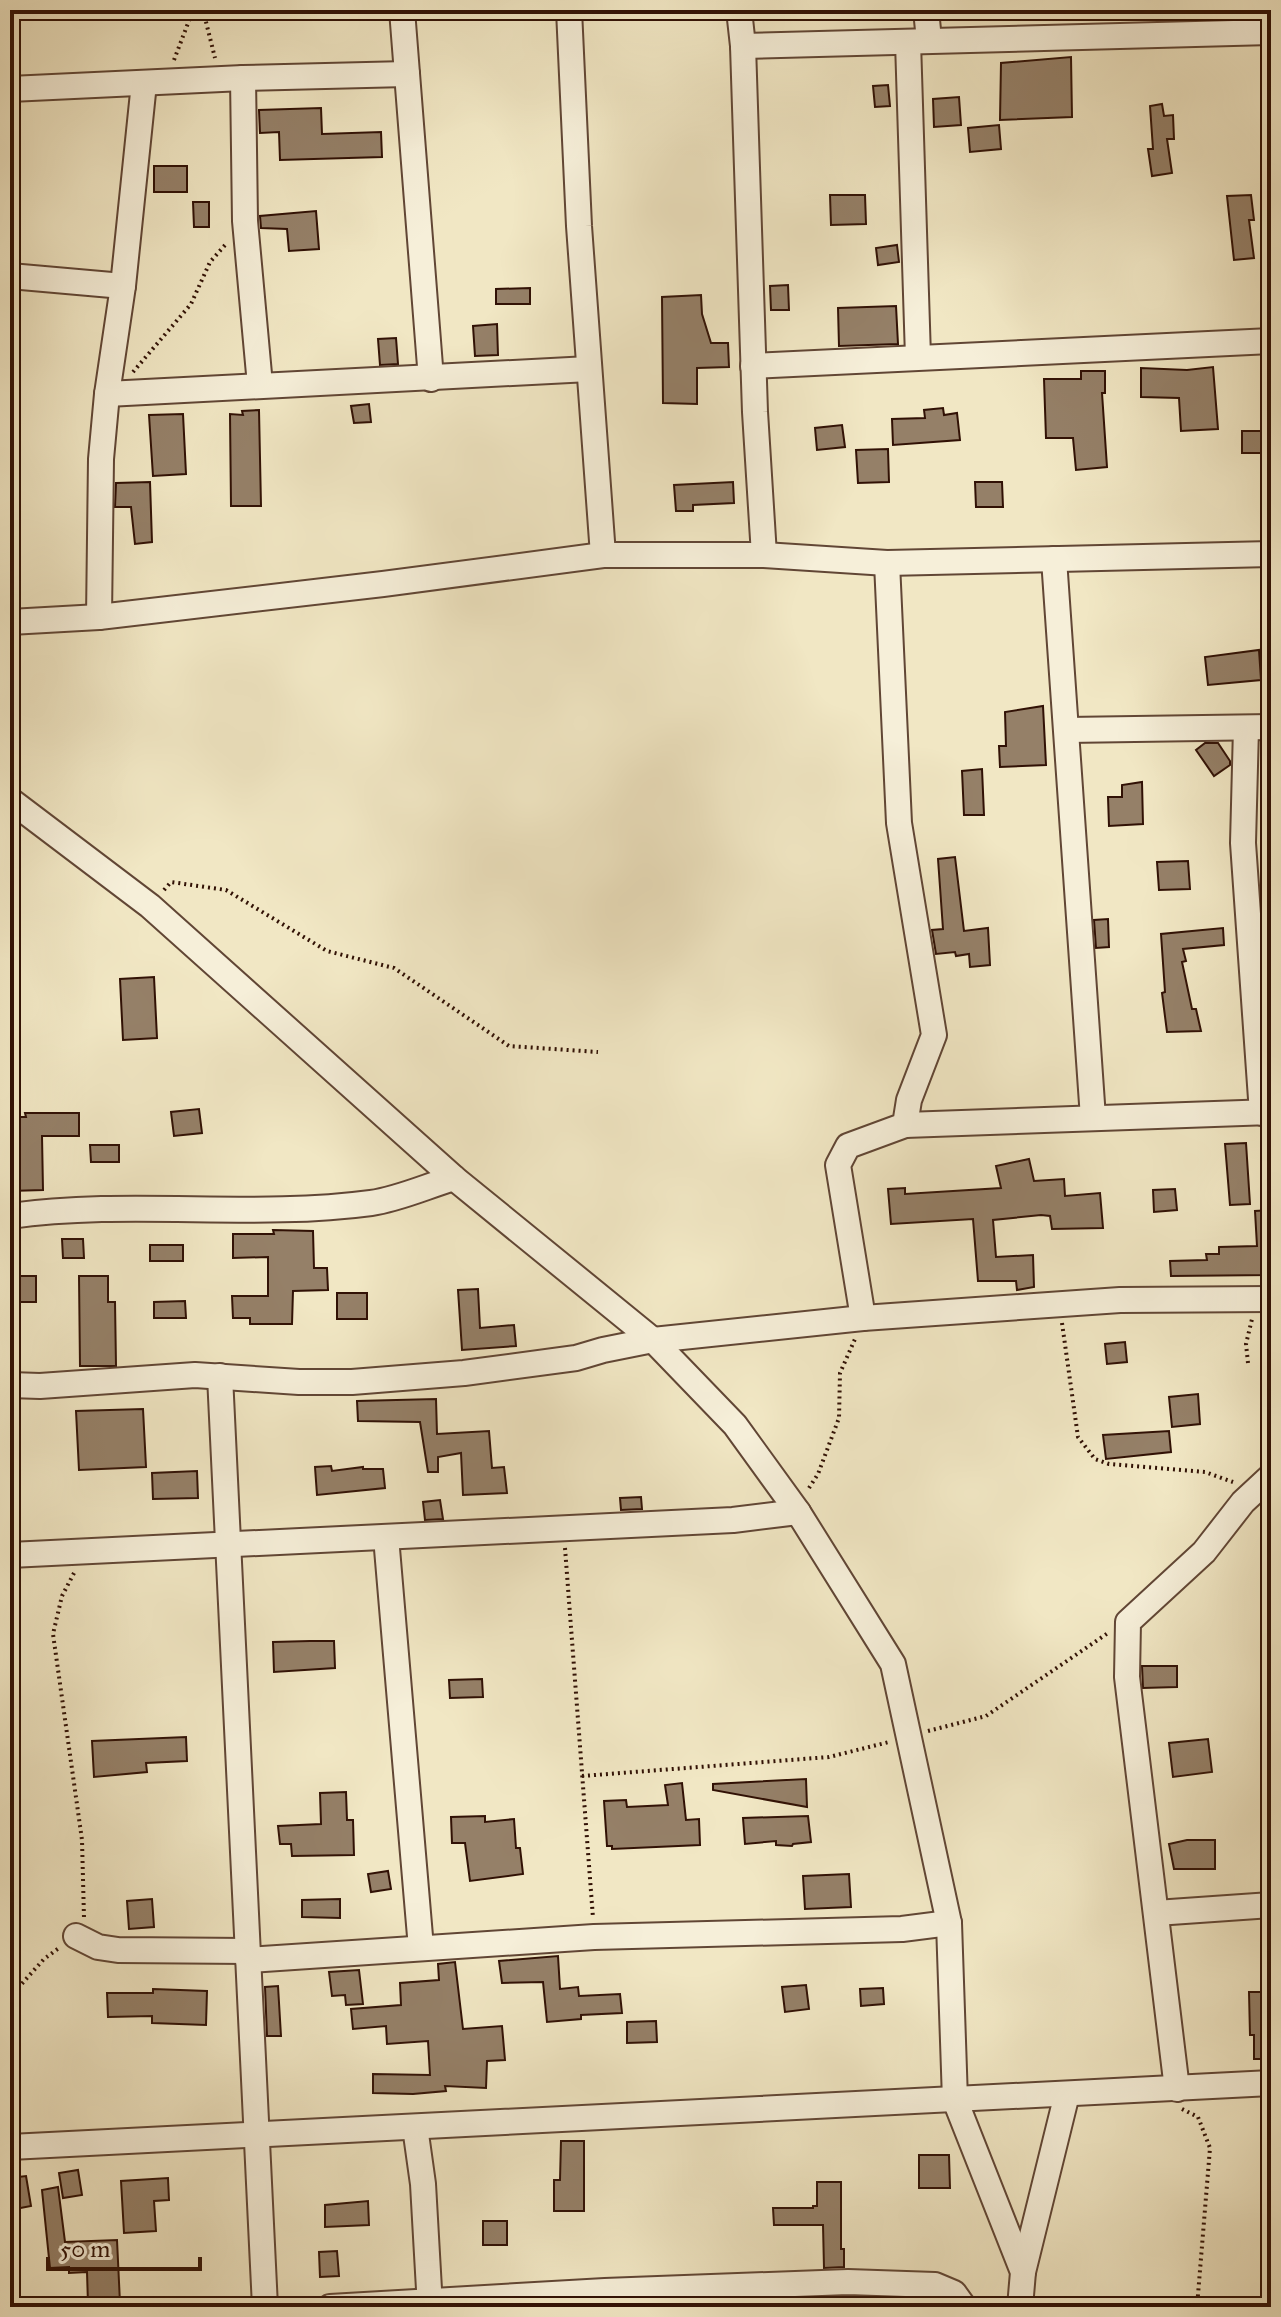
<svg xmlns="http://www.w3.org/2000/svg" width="1281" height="2317" font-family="'IM FELL Great Primer',serif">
<rect width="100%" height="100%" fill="#f1e7c4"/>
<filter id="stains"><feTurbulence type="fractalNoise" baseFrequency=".0025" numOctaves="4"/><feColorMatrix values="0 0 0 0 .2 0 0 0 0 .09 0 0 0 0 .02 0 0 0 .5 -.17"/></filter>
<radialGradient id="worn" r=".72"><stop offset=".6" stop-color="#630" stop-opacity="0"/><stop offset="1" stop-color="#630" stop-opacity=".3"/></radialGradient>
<g fill="#958068" stroke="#311105" stroke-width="2">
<path d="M1071,57L1072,117L1000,120L1001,63Z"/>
<path d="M888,85L890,106L875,107L873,86Z"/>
<path d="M959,97L961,125L934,127L933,99Z"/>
<path d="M1162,104L1164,116L1173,115L1174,139H1167L1172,173L1152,176L1148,149H1153L1150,106Z"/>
<path d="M321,108L322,134L381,132L382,157L280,160L279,132L260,133L259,110Z"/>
<path d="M999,125L1001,149L970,152L968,128Z"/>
<rect x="154" y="166" width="33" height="26"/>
<path d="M830,195H865L866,224L831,225Z"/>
<path d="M1251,195L1254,220H1249L1254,258L1234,260L1227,196Z"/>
<path d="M193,202H209V227H194Z"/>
<path d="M316,211L319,249L289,251L287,229L261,228L260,216Z"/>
<path d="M897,245L899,262L878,265L876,248Z"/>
<path d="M788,285L789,310H771L770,286Z"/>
<path d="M530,288V304H496V289Z"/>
<path d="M701,295L702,314L711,343H728L729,367L697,368V404L663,403L662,297Z"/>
<path d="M896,306L898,344L839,346L838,308Z"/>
<path d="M497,324L498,355L475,356L473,326Z"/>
<path d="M396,338L398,364L380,365L378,339Z"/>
<path d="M1213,367L1218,429L1181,431L1179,398L1141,397V368L1187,370Z"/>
<path d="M1081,371H1105V393H1102L1107,467L1076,470L1073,438H1046L1044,379H1081Z"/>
<path d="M369,404L371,422L354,423L351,406Z"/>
<path d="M943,408L944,415L957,413L960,440L893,445L892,419L925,418L924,410Z"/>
<path d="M259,410L261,506H231L230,414L243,415L242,411Z"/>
<path d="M183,414L186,474L153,476L149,415Z"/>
<path d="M842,425L845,447L817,450L815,428Z"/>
<rect x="1242" y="431" width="29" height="22"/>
<path d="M888,449L889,482L858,483L856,450Z"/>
<path d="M150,482L152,542L135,544L131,507H115L116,483Z"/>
<path d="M733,482L734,503L693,505V511H676L674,485Z"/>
<path d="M975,482H1002L1003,507H976Z"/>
<path d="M1259,650L1261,680L1208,685L1205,657Z"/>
<path d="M1043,706L1046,765L1000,767L999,746H1006L1005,712Z"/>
<path d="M1205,743H1218L1230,761V765L1214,776L1196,750Z"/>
<path d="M982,769L984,815H964L962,771Z"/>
<path d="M1142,782L1143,824L1109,826L1108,797H1122V785Z"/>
<path d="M955,857L964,931L988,928L990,965L970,967L969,954L956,956L955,952L936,954L932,930L943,929L938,859Z"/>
<path d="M1188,861L1190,889L1159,890L1157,862Z"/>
<path d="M1108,919L1109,947L1096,948L1094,920Z"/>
<path d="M1223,928L1224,945L1183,949L1186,961L1182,962L1192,1009H1196L1201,1031L1167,1032L1162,993L1165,992L1161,934Z"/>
<path d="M154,977L157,1038L123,1040L120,979Z"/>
<path d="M199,1109L202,1133L174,1136L171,1112Z"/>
<path d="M25,1113H79V1136H42L43,1190L10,1191V1148H16V1117H26Z"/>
<path d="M1246,1143L1250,1204L1230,1205L1225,1144Z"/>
<path d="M90,1145H119V1162H91Z"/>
<path d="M1029,1159L1034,1181L1064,1179L1065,1196L1100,1193L1103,1228L1052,1229L1050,1216L1041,1215L993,1220L996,1257L1033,1255L1034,1287L1017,1290L1016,1281H978L973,1219L891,1224L888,1189L905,1188V1194L1001,1188L996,1166Z"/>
<path d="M1175,1189L1177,1210L1154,1212L1153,1190Z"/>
<path d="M1271,1210V1275L1171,1276L1170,1261L1207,1260L1206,1254H1219V1247L1257,1246L1255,1211Z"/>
<path d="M273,1230L313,1231L314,1268H327L328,1290L293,1291L292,1324H250V1318H233L232,1296H268V1257L233,1258V1234H274Z"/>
<path d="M62,1239H83L84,1258H63Z"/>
<rect x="150" y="1245" width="33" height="16"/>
<rect x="10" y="1276" width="26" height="26"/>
<path d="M79,1276H108V1302H115L116,1366H80Z"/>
<path d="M478,1289L480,1328L514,1325L516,1346L462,1350L458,1290Z"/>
<rect x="337" y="1293" width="30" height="26"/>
<path d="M185,1301L186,1318H154V1302Z"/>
<path d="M1125,1342L1127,1362L1107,1364L1105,1344Z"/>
<path d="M1198,1394L1200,1424L1172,1427L1169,1397Z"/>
<path d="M436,1399L437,1434L489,1431L492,1468L504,1467L507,1493L463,1495L461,1453L438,1457V1472H428L420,1422L358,1421L357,1401Z"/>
<path d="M143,1409L146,1467L79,1470L76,1411Z"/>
<path d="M1169,1431L1171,1452L1106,1459L1103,1435Z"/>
<path d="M331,1466L332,1471L363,1467V1469H383L385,1488L317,1495L315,1467Z"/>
<path d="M197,1471L198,1498L153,1499L152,1473Z"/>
<path d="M641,1497L642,1509L621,1510L620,1498Z"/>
<path d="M440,1500L443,1519L425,1520L423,1502Z"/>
<path d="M310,1641H334L335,1668L274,1672L273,1642Z"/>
<path d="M1142,1666H1177V1687L1143,1688Z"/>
<path d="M482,1679L483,1697L450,1698L449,1680Z"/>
<path d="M186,1737L187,1761L146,1763L147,1772L94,1777L92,1741Z"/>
<path d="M1208,1739L1212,1772L1173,1777L1169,1743Z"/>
<path d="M806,1779L807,1807L713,1790V1784Z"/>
<path d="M682,1783L686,1820L699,1819L700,1845L612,1849V1846H607L604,1801L626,1800L627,1807L668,1805L665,1785Z"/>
<path d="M346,1792L347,1820H353L354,1855L292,1856L291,1844H280L278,1826L321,1824L320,1793Z"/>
<path d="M485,1816V1822L514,1819L516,1848H520L523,1874L470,1881L465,1843H452L451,1817Z"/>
<path d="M808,1816L811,1842L793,1844L792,1846L776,1845V1841L745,1844L743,1818Z"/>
<path d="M1187,1840H1215V1869H1174L1169,1844Z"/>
<path d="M388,1871L391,1889L371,1892L368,1874Z"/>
<path d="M849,1874L851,1907L805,1909L803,1876Z"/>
<path d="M152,1899L154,1927L129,1929L127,1901Z"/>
<path d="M340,1899V1918L302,1917V1900Z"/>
<path d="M558,1956L560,1989L578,1987L579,1996L620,1994L622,2013L581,2015V2019L547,2022L543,1982L502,1983L499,1961Z"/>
<path d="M455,1962L463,2029L502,2026L505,2060L487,2061L486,2088L445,2086L446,2091L413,2094L373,2093V2074L430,2075L428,2041L387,2044L386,2026L353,2029L351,2009L401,2005L400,1983L439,1980L438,1964Z"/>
<path d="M359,1970L363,2004L346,2005L345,1995L332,1996L329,1972Z"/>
<path d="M806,1985L809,2009L785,2012L782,1987Z"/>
<path d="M278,1986L281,2036H267L265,1987Z"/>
<path d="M883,1988L884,2004L861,2006L860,1989Z"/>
<path d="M153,1989L207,1991L206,2025L152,2023V2016L108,2017L107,1993H153Z"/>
<path d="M1249,1992H1271V2059H1254V2035H1250Z"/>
<path d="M656,2021L657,2042L627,2043V2022Z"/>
<path d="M561,2141H584V2211H554V2180H560Z"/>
<path d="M919,2155H949L950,2188H919Z"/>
<path d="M78,2170L82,2195L63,2198L59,2173Z"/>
<path d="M26,2176L31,2206L10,2210V2178Z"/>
<path d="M168,2178L169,2200L154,2201L156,2231L124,2233L121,2181Z"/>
<path d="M817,2182H841V2249H844V2267L824,2268L823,2225H774L773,2208H813V2206H817Z"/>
<path d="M58,2187L65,2242L117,2240L120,2303L88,2304L87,2272L69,2273V2267L50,2268L42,2190Z"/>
<path d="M368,2201L369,2225L325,2227V2205Z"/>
<rect x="483" y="2221" width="24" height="24"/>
<path d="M337,2251L339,2276L320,2277L319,2252Z"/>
</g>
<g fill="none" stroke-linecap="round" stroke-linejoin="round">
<g stroke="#614635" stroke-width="28">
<g id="minor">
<path d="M402,10L431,379"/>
<path d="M569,10L579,226L603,555"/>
<path d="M739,10L743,46L755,412L764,555"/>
<path d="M926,10L929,40"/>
<path d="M908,42L918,357"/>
<path d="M743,46L1271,32"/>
<path d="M243,78L245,221L260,385"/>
<path d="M10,89L243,78L407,74"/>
<path d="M10,276L123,286"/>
<path d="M753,366L1271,341"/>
<path d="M107,394L589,369"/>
<path d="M1054,559L1093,1118"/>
<path d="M99,617L101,459L107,394L123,286L144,83"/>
<path d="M10,622L99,617L383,584L603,555H764L887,563L1271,554"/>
<path d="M1246,728L1243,843L1262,1113"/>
<path d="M1067,730L1271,727"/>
<path d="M10,800L150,906L454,1178L653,1340L735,1425L798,1512L893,1664L949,1923L955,2100L1023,2272L1020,2307"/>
<path d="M905,1125L1271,1112"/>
<path d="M10,1216C130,1199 252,1219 371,1203C399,1199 427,1186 454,1178"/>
<path d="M863,1318L838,1165L848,1146L905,1125L909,1100L934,1035L899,823L887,563"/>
<path d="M220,1376L265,2307"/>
<path d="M10,1385L40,1386L195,1375L299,1382H352L464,1373L576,1358L603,1350L653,1340L863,1318L1120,1300L1271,1299"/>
<path d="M386,1537L421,1948"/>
<path d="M10,1555L733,1520L798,1512"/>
<path d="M1156,1913L1271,1905"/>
<path d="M76,1936L98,1947L118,1950L248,1951"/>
<path d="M248,1960L594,1937L902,1929L949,1923"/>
<path d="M1177,2089L1127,1677L1128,1622L1204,1552L1243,1502L1271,1476"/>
<path d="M415,2127L423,2184L430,2307"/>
<path d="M10,2147L1271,2083"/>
<path d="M1023,2272L1067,2094"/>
<path d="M330,2307L605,2291L848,2282L935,2285L954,2293L964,2307"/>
</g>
</g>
<g stroke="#311105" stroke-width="4" stroke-dasharray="2 4" stroke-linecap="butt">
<path d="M203,10L215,58"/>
<path d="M174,60L193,10"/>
<path d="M133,372L191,304L210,262L226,244"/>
<path d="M164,890L171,882L226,890L327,951L394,968L509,1046L598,1052"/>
<path d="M1062,1323L1078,1437L1095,1459L1109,1464L1205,1472L1233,1482"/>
<path d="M1248,1363L1246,1344L1252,1319"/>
<path d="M809,1488L818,1474L839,1418L840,1373L855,1339"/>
<path d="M565,1548L593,1918"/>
<path d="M74,1573L62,1596L53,1634L82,1840L84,1918"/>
<path d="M928,1731L986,1716L1108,1633"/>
<path d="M582,1776L829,1757L889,1742"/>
<path d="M10,1997L44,1959L59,1948"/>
<path d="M1182,2109L1198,2117L1210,2148L1197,2307"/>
</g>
<use href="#minor" stroke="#f6efd9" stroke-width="24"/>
</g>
<rect width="1281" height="2317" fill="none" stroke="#f1e7c4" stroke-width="40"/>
<rect x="12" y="12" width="1257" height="2293" fill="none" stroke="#311105" stroke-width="4"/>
<rect x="20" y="20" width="1241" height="2277" fill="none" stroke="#311105" stroke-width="2"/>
<path d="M48 2257v12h152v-12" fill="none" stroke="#311105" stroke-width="4"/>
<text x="60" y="2257" font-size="24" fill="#311105" stroke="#f6efd9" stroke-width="6" paint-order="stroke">50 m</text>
<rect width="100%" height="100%" filter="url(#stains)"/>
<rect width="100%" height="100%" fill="url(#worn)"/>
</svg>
